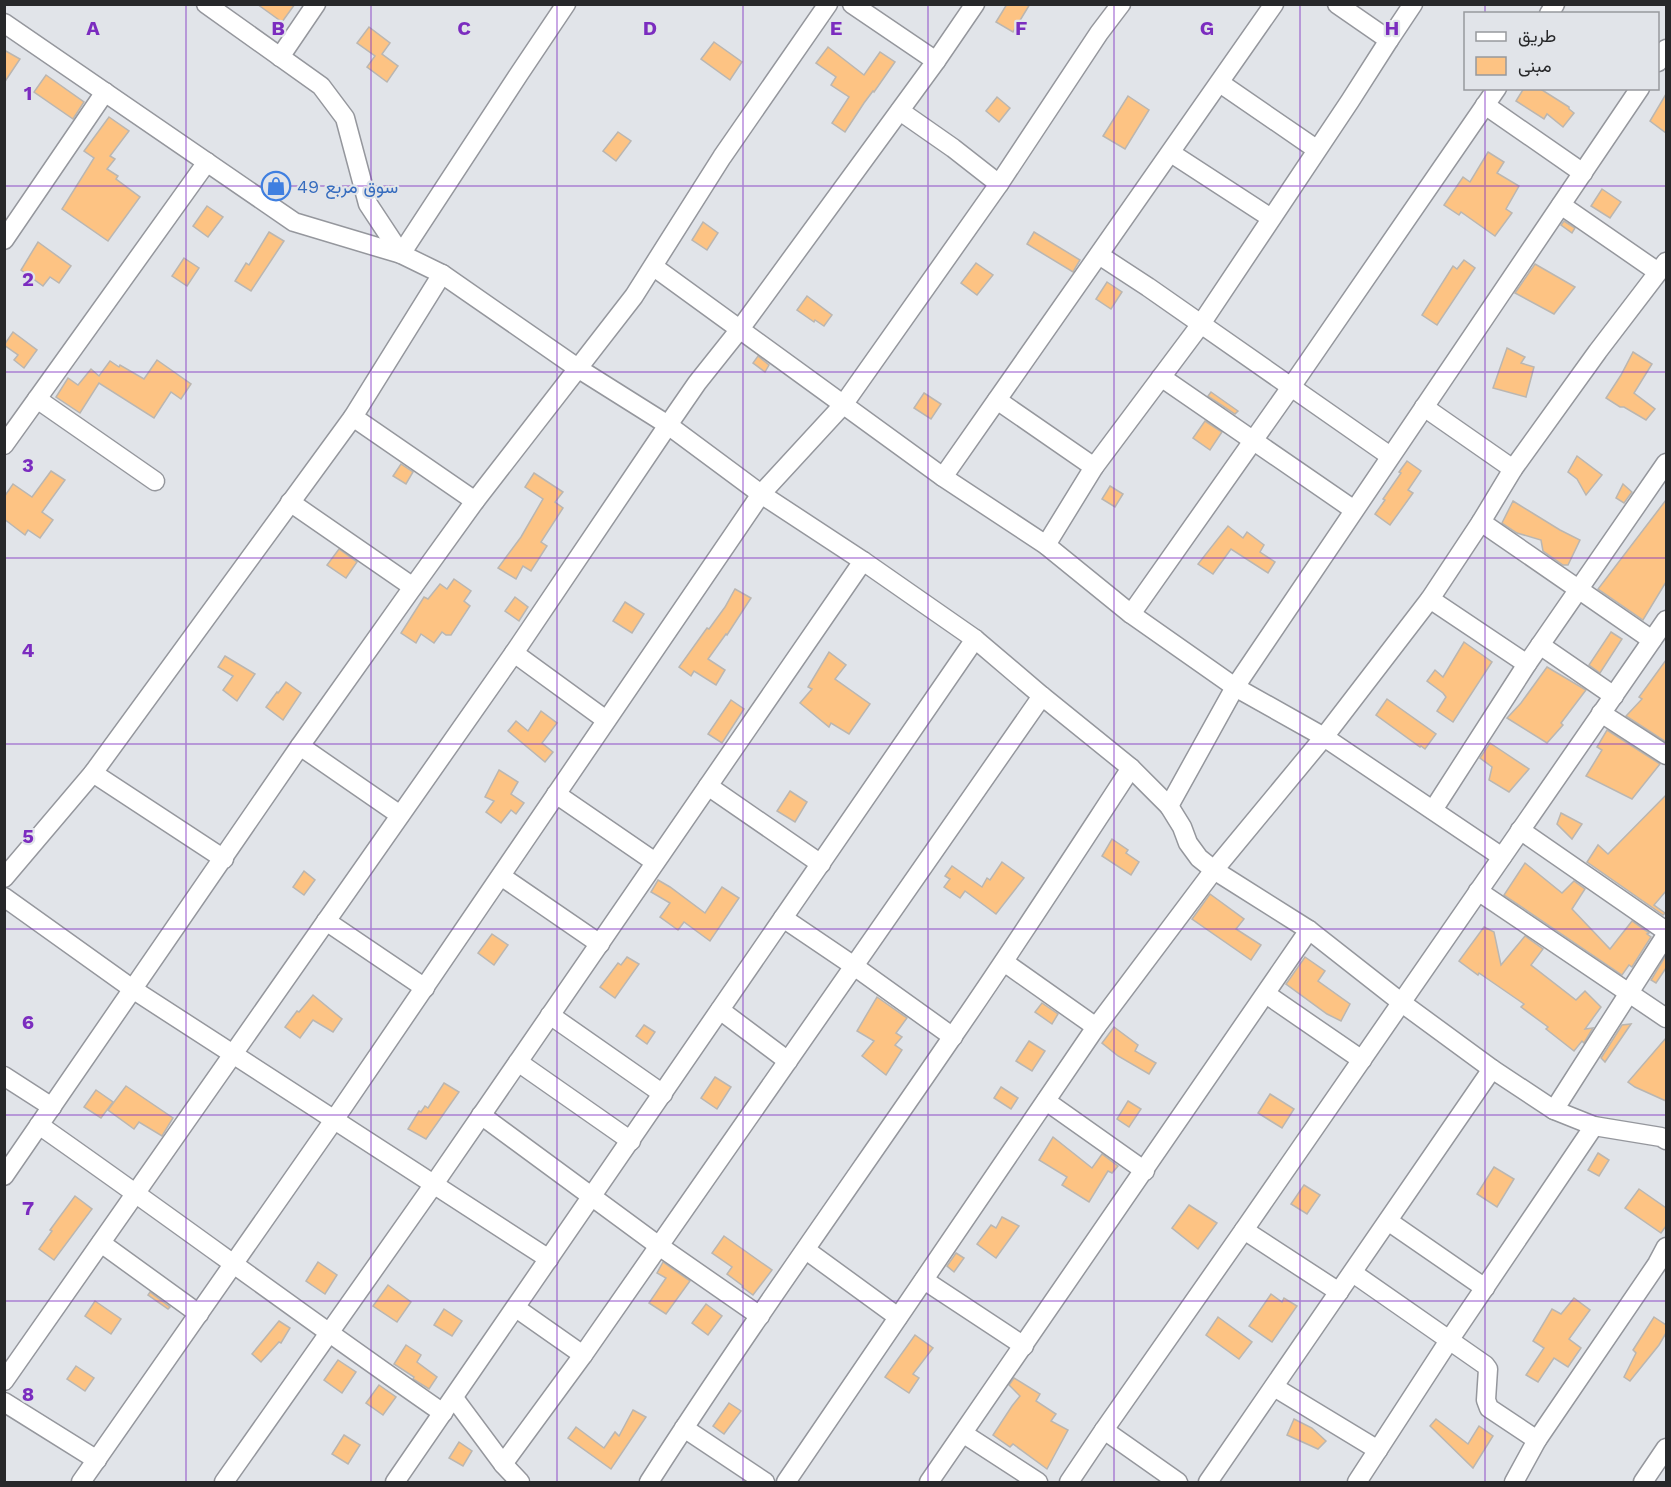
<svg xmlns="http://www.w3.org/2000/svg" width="1671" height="1487" font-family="'Work Sans',Vazirmatn,sans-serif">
<rect width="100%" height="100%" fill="#e1e4e9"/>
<g fill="#fdc383" stroke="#bab6b1" stroke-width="1.5">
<path d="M257,4H295L282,22Z"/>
<path d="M1007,4H1030L1013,32L996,22Z"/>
<path d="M369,27L390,43L382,54L398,66L387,82L367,67L375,56L357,43Z"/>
<path d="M714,42L742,62L730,80L701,59Z"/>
<path d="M828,47L864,75L880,52L895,62L874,92L873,91L864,103L845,132L832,123L849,97L831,85L836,77L816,63Z"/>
<path d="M4,50L20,59L4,83Z"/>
<path d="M46,75L84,102L73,119L34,92Z"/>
<path d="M1524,88H1539L1569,107V109L1574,113L1563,127L1547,114L1544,119L1516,101Z"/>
<path d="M1666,94V133L1650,121Z"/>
<path d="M1128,96L1149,110L1125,149L1103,136Z"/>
<path d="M997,97L1010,108L999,122L986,111Z"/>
<path d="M109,117L129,131L110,156L115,159L107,169L118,176L116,179L140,197L108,241L62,209L94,158L84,151Z"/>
<path d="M618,132L631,141L616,161L603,151Z"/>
<path d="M1488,152L1504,162L1497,173L1519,186L1506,209L1512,213L1495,236L1461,212L1459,215L1444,205L1463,177L1470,182Z"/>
<path d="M1602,189L1621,202L1610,218L1591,206Z"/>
<path d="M207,206L223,217L208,237L193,226Z"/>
<path d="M1564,221L1575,228L1572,233L1561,225Z"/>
<path d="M703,222L718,233L707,250L692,240Z"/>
<path d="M269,232L284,241L251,291L235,281L246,263L249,265Z"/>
<path d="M1034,232L1080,260L1073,272L1027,244Z"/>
<path d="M38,242L71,266L59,283L50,277L43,286L21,270Z"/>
<path d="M184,258L199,268L187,286L172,276Z"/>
<path d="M1464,260L1475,268L1437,325L1422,315L1453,266L1457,269Z"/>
<path d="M976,263L993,275L977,295L961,283Z"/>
<path d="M1535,264L1575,287L1554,314L1515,293Z"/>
<path d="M1107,282L1122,292L1111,309L1096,299Z"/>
<path d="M807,296L832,315L824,326L815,320L814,322L797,310Z"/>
<path d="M13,332L37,350L24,368L14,360L18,355L4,345Z"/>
<path d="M1507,348L1525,357L1521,363L1534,367L1526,397L1493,388Z"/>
<path d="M1633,352L1652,364L1634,393L1655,409L1646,420L1624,407H1620L1606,398L1621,375Z"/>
<path d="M758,356L769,365L765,372L753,363Z"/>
<path d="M157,360L191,384L181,399L171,392L154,418L99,383L80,413L56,397L68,378L78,385L91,369L99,376L110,361L119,367L120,365L144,379Z"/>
<path d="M1211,392L1238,411L1235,414L1208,396Z"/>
<path d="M924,393L941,404L931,419L914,408Z"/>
<path d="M1205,421L1222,432L1210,450L1193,438Z"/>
<path d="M1577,456L1602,475L1586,495L1577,479L1568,472Z"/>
<path d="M1407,461L1421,471L1408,490L1413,493L1390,525L1375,514L1385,500L1383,499L1401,473L1399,472Z"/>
<path d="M401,464L413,472L406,484L393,476Z"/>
<path d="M51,471L65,480L42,512L53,520L40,538L28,530L25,535L4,519V497L13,484L32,497Z"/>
<path d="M534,473L563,492L555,502L563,508L541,542L547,546L531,571L523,566L516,579L498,568L521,537L543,499L525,487Z"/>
<path d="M1623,484L1632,492L1624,503L1616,498Z"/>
<path d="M1110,486L1123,494L1115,507L1102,499Z"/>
<path d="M1666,500V582L1643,620L1598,589Z"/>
<path d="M1513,501L1560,530L1580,540L1568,565H1563L1543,551L1541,540L1517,533L1502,523Z"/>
<path d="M1228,526L1243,538L1247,532L1264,545L1260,552L1275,562L1268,573L1231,549L1213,574L1198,564Z"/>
<path d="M339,549L357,562L346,578L327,565Z"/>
<path d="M454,579L471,591L464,601L470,606L451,635H446L442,632L434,643L421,634L416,643L401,633L424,597L428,599L440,584L447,589Z"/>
<path d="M735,589L751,598L727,635L726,634L708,659L725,670L716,685L694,671L691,676L679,667L707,628L709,629L725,607Z"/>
<path d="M515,597L528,607L519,621L505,611Z"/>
<path d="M625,602L644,614L632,633L613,621Z"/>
<path d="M1611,632L1622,639L1600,673L1589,665Z"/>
<path d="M1464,642L1492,662L1453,722L1437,711L1446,697L1443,693L1427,681L1435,670L1443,677Z"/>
<path d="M829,652L846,665L835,679L870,704L849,734L831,723L829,727L800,703L812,689L808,687Z"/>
<path d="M225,656L255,674L237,701L223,690L233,676L218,667Z"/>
<path d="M1666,660V742L1626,716L1642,699L1639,697Z"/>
<path d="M1547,667L1586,690L1561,723L1563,725L1547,743L1507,718L1521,703Z"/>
<path d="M286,682L301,693L283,720L266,707L277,692L278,693Z"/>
<path d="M1387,699L1436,734L1425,749L1421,746L1420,747L1376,715Z"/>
<path d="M731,700L744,709L722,743L708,734Z"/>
<path d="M541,711L557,723L542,743L553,752L545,762L508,731L516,721L528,731Z"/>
<path d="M1607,730L1660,764L1632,799L1586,776L1602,750L1597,747Z"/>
<path d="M1490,743L1529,769L1509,792L1489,780L1492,767L1480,758Z"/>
<path d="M499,770L518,782L511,794L524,803L516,814L511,810L501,823L486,812L494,801L485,797Z"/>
<path d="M790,791L807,802L795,822L777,811Z"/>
<path d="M1666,795V891L1654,905L1665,913L1663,915L1587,862L1598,845L1608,854Z"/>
<path d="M1561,813L1582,824L1572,839L1557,824Z"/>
<path d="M1112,839L1128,850L1126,853L1139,862L1131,875L1102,856Z"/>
<path d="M1002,862L1024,878L996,914L965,891L960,898L944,887L950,879L945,876L952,866L982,887L987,878L990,880Z"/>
<path d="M1525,863L1562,893L1574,881L1585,889L1572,909L1610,949L1632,921L1649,933L1647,934L1651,937L1632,967L1629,965L1622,975L1504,895Z"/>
<path d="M304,871L315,880L304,895L293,887Z"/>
<path d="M658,880L670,887L705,913L722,887L739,898L710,941L684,922L678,930L660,917L670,903L651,892Z"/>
<path d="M1210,894L1244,919L1236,929L1261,945L1251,960L1192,919Z"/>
<path d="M1484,927L1494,932L1501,965L1525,936L1543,949L1531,965L1576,1000L1585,991L1601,1007L1585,1029L1593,1028L1584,1043L1582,1041L1574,1051L1546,1029L1548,1027L1521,1007L1524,1004L1479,973L1478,975L1459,961Z"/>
<path d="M492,934L508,945L494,965L478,953Z"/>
<path d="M1666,955V968L1656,983L1651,980Z"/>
<path d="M627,957L639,964L615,998L600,987L618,963L621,965Z"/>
<path d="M1305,957L1325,971L1318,981L1350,1004L1341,1021L1327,1014L1286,984Z"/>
<path d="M313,995L342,1019L333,1032L313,1020L300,1038L285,1027L297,1011L299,1012Z"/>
<path d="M877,997L907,1018L896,1033L902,1037L895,1045L902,1050L886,1075L862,1056L874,1041L857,1031Z"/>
<path d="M1042,1003L1058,1014L1052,1024L1035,1012Z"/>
<path d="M1631,1024L1605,1062L1601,1058L1622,1025Z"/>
<path d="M644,1025L655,1032L647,1044L636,1036Z"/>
<path d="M1114,1027L1138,1045L1135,1051L1156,1063L1149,1074L1118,1056L1102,1043Z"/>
<path d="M1666,1038V1101L1635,1087L1628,1082Z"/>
<path d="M1029,1041L1045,1051L1032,1071L1016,1061Z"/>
<path d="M715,1077L731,1087L717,1109L701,1098Z"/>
<path d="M444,1083L459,1092L426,1139L408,1129L419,1111L421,1112L425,1106L428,1108Z"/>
<path d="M126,1086L173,1118L162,1136L139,1122L134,1129L108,1110Z"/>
<path d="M1001,1087L1018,1098L1011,1109L994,1098Z"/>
<path d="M96,1090L113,1102L101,1118L84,1107Z"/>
<path d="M1270,1094L1294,1109L1282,1128L1258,1113Z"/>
<path d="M1128,1101L1141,1109L1129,1127L1117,1119Z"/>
<path d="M1053,1137L1092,1168L1102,1154L1118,1166L1112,1173L1108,1171L1089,1202L1062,1185L1067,1177L1039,1160Z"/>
<path d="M1598,1153L1609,1160L1599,1176L1588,1170Z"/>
<path d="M1494,1167L1514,1179L1497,1207L1477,1194Z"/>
<path d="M1304,1185L1320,1195L1307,1214L1291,1204Z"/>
<path d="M1639,1189L1666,1208V1226L1661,1233L1625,1208Z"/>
<path d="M75,1196L92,1209L54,1260L39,1249L52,1231L50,1230Z"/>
<path d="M1189,1205L1217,1223L1198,1249L1172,1228Z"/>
<path d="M1002,1217L1019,1226L996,1258L977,1244L991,1225L996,1228Z"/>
<path d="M724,1236L772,1270L753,1295L742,1287L743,1286L727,1274L732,1267L712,1253Z"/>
<path d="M956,1253L964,1258L954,1272L947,1266Z"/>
<path d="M318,1262L337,1275L325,1294L306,1281Z"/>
<path d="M663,1262L690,1281L666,1314L649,1303L666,1278L657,1273Z"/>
<path d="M388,1285L411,1302L397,1322L373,1306Z"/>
<path d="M150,1292L170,1307L168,1309L148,1295Z"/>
<path d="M1271,1294L1282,1302L1284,1298L1297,1306L1272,1342L1249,1326Z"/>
<path d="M1574,1298L1590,1310L1569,1339L1581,1348L1568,1367L1554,1358L1538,1382L1526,1375L1544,1348L1533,1341L1552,1309L1561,1314Z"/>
<path d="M95,1301L121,1319L111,1334L85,1316Z"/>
<path d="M706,1304L722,1316L708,1335L692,1323Z"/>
<path d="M444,1309L462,1321L452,1336L434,1325Z"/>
<path d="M1218,1317L1252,1342L1239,1359L1206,1335Z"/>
<path d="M1654,1317L1666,1325V1333L1659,1345L1630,1381L1624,1377L1636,1353L1633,1350Z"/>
<path d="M279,1321L290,1328L281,1343L279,1342L261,1362L252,1354Z"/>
<path d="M915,1335L933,1348L913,1374L919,1378L909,1393L885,1377Z"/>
<path d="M406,1345L421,1355L417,1362L437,1377L429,1389L413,1379L414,1377L394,1364Z"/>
<path d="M338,1360L356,1372L342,1393L324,1380Z"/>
<path d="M76,1366L94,1378L85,1391L67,1379Z"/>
<path d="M1014,1378L1040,1394L1036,1401L1056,1414L1051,1421L1068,1430L1047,1469L1013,1444L1010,1447L993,1435L1012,1406L1020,1396L1009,1385Z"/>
<path d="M379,1385L396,1397L383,1415L366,1403Z"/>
<path d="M729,1403L741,1411L724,1434L713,1426Z"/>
<path d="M633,1410L646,1417L611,1469L568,1438L576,1427L604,1448L615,1432L619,1436Z"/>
<path d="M1294,1419L1312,1428L1326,1441L1318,1449L1287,1435Z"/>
<path d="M1436,1419L1468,1444L1479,1426L1493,1436L1473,1468L1430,1426Z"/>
<path d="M344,1435L360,1445L348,1464L332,1454Z"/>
<path d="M459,1442L472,1451L463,1466L449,1458Z"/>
</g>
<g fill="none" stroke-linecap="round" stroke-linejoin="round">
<g stroke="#95979d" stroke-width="21">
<g id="minor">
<path d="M206,4L321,86L345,118L368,204L401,254L519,74L566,4"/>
<path d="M1337,4L1389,40L1413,4"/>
<path d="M1549,14L1555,4"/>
<path d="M4,23L294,222L401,254L442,274L579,369L668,425L761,494L863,561L975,639L1042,696L1131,768L1169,806L1182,827L1188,843L1199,858L1214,870L1309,930L1402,1003L1492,1069L1554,1110L1594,1126L1661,1137L1666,1140"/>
<path d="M280,57L316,4"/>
<path d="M936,61L975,4"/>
<path d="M1658,62L1666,49"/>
<path d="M1220,83L1316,149"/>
<path d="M1485,105L1583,173"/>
<path d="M900,111L953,148L999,184"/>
<path d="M1171,153L1271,218"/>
<path d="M1561,205L1658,272"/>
<path d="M4,240L105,92"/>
<path d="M1099,255L1148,287L1390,456"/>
<path d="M654,267L943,477L1046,545L1131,614L1235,687L1324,737L1502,857"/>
<path d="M1161,377L1354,510"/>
<path d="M37,399L155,481"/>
<path d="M997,400L1094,467"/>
<path d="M1424,407L1513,469"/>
<path d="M353,417L475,501"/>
<path d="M4,445L207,162"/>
<path d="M943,477L1274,4"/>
<path d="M290,502L413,587"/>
<path d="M1481,522L1652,640"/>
<path d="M1046,545L1094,467L1201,324L1350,101L1389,40"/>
<path d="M1430,599L1527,664"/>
<path d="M1131,614L1291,387L1497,88"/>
<path d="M1540,645L1614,696"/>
<path d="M514,653L606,720"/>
<path d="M1601,713L1666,755"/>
<path d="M300,746L400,815"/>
<path d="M93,773L224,859"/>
<path d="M708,786L821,864"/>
<path d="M556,794L655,862"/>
<path d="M1169,806L1235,687L1640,88"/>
<path d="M1433,810L1527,664L1666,463"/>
<path d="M1520,830L1666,931"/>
<path d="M501,876L600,944"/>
<path d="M4,878L93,773L353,417L442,274"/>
<path d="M1478,891L1666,1018"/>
<path d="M4,897L134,990L549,1259"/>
<path d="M783,918L854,966L953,1037"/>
<path d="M326,921L425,988"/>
<path d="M1004,962L1096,1027"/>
<path d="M1266,994L1362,1060"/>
<path d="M720,1010L788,1061"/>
<path d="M550,1015L663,1094"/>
<path d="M518,1062L631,1141"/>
<path d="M4,1076L52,1107"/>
<path d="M1046,1101L1145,1171"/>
<path d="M1554,1110L1666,935"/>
<path d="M481,1115L659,1246L760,1316"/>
<path d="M39,1125C175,1220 307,1319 443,1413"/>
<path d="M4,1176L300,746L413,587L475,501L634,296L722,157L828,4"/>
<path d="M1388,1221L1485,1288"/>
<path d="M1244,1230L1339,1292"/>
<path d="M101,1243L199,1314"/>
<path d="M806,1250L898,1317"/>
<path d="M1353,1273L1485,1365L1488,1369L1486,1400L1489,1408L1537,1440"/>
<path d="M924,1280L1024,1346"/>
<path d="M516,1308L583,1355"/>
<path d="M4,1381L514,653L668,425L697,383L740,329L936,61L852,4"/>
<path d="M1274,1387L1378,1450"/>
<path d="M454,1398L503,1464L520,1482"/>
<path d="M4,1402L97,1460"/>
<path d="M684,1428L765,1482"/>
<path d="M1104,1430L1178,1482"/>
<path d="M964,1434L1038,1482"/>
<path d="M503,1464L583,1355L1042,696"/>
<path d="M81,1482L334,1120L761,494L843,405L999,184L1099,33L1121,4"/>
<path d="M224,1482L434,1184L863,561"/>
<path d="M395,1482L975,639"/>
<path d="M649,1482C746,1331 851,1185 953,1036C1014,948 1072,858 1131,768"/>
<path d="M786,1482L1096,1027L1214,870L1324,737L1430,599L1481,522L1513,469L1598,351L1666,262"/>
<path d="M929,1482L1309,930"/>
<path d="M1069,1482L1104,1430L1244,1230L1666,620"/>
<path d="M1208,1482L1492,1069"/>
<path d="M1357,1482L1450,1339L1594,1126"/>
<path d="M1514,1482L1537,1440L1657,1264L1666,1247"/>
<path d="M1643,1482L1666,1448"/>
</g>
</g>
<use href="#minor" stroke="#fff" stroke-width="18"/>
</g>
<path fill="none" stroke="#7b2cbf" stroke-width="1.5" stroke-opacity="0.55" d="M186,4V1482M371,4V1482M557,4V1482M743,4V1482M928,4V1482M1114,4V1482M1300,4V1482M1485,4V14M1485,88V1482M4,186H1666M4,372H1666M4,558H1666M4,744H1666M4,929H1666M4,1115H1666M4,1301H1666"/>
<defs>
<g id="shop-ring" transform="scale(1.5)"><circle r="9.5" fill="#e1e4e9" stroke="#3f7fe0" stroke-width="1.5"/><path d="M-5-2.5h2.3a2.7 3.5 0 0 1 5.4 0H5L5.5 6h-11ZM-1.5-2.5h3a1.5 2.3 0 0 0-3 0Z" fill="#3f7fe0"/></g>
</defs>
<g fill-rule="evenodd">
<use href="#shop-ring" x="276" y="186"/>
</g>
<g text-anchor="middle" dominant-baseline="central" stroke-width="4.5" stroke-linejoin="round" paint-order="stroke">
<g font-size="18" fill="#366cbe" stroke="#e1e4e9" text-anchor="start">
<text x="297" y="186">سوق مربع 49</text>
</g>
</g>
<g font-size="20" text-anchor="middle" font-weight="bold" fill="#7b2cbf" stroke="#e1e4e9" stroke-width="4.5" stroke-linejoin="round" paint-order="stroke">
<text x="93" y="35">A</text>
<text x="278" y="35">B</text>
<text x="464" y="35">C</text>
<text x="650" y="35">D</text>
<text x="836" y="35">E</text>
<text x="1021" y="35">F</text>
<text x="1207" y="35">G</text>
<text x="1392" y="35">H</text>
<text x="28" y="100">1</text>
<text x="28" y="286">2</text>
<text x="28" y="472">3</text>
<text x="28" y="657">4</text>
<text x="28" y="843">5</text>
<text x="28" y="1029">6</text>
<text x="28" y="1215">7</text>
<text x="28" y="1401">8</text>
</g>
<rect width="1671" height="1487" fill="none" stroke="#27282a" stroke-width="12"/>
<rect x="1464" y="12" width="195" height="78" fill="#e1e4e9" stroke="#97999d" stroke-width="1.5"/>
<rect x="1476" y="32" width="30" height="9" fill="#ffffff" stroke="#97999d" stroke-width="1.5"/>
<text x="1518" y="42" font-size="18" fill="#27282a">طريق</text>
<rect x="1476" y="57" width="30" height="18" fill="#fdc383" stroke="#97999d" stroke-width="1.5"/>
<text x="1518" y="72" font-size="18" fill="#27282a">مبنى</text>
</svg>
